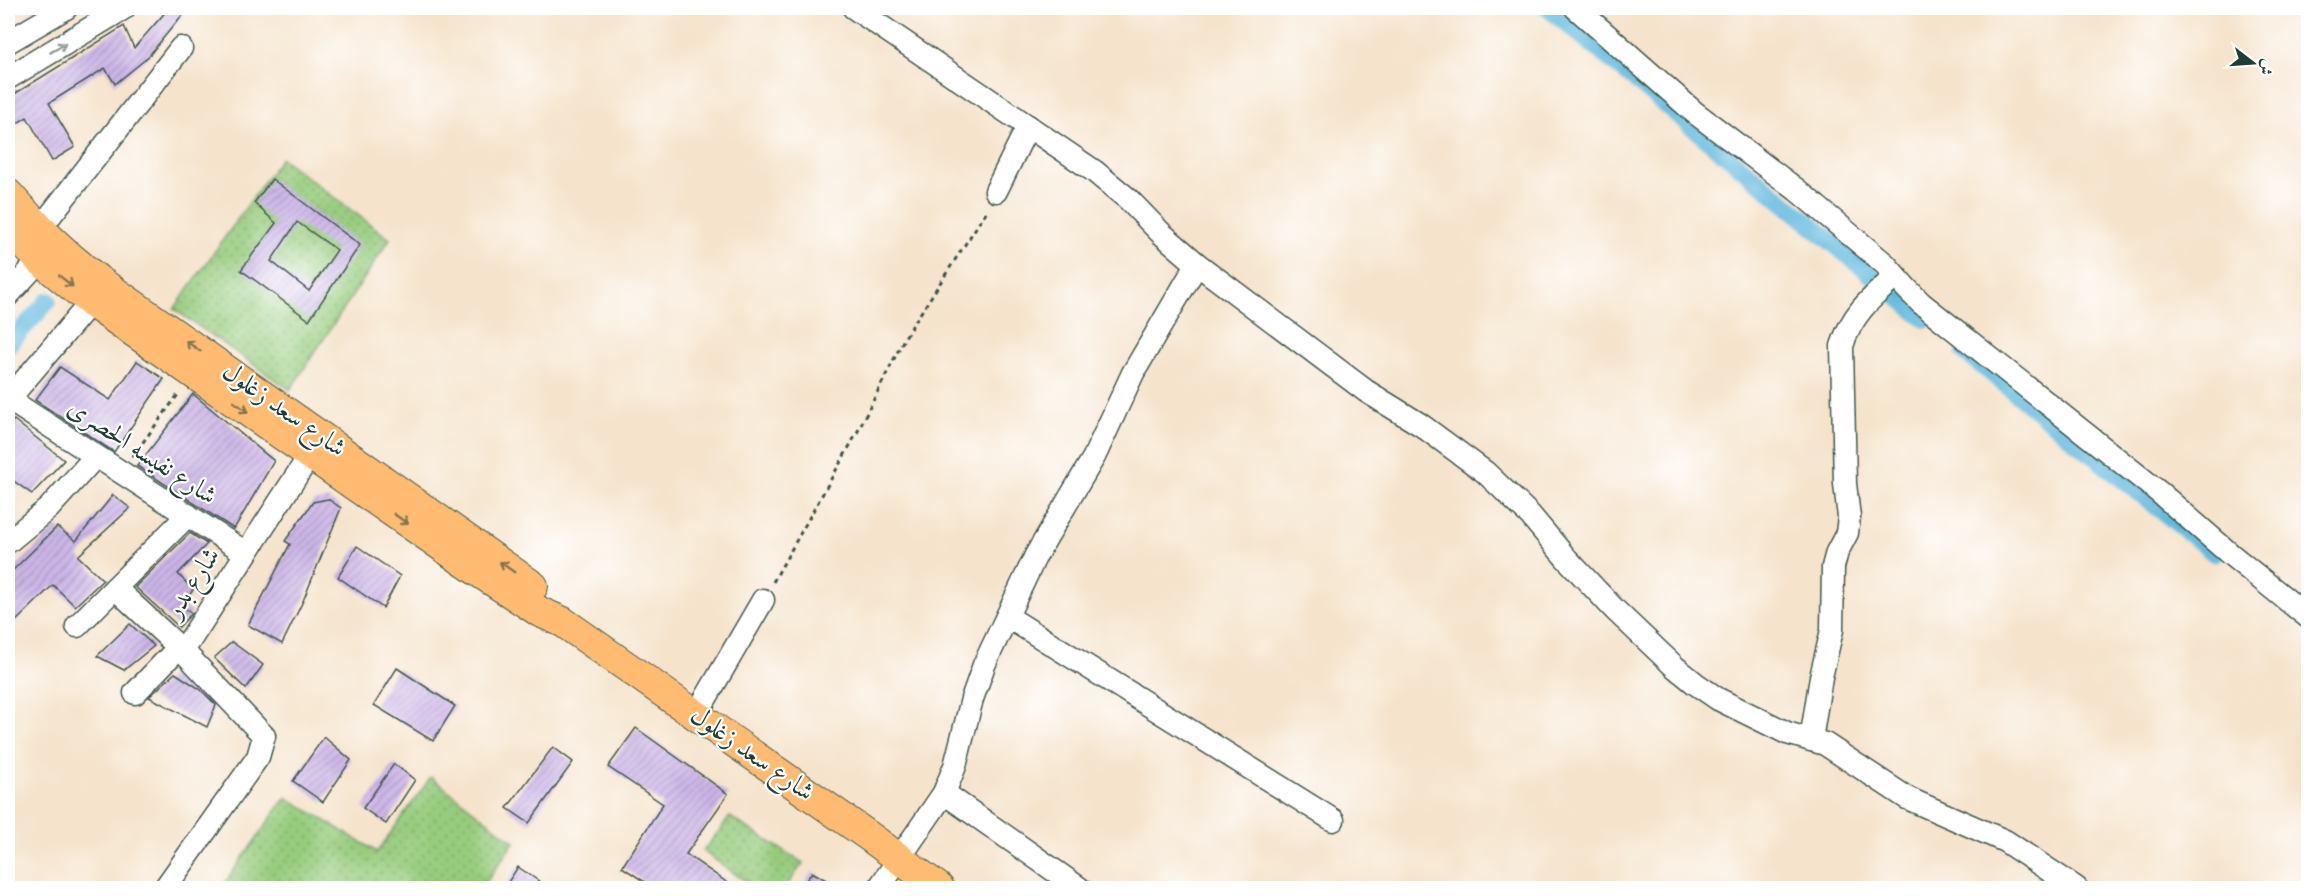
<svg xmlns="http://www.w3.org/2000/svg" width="2316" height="896" font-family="'IM FELL DW Pica',Amiri,serif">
<defs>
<pattern id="grass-dots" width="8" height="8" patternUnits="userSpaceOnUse" patternTransform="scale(1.5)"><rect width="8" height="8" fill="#97cc7d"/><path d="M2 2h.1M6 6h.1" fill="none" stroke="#7ba767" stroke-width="1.8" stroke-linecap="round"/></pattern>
<pattern id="building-hatch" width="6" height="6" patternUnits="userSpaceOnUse" patternTransform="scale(1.5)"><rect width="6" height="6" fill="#ccb6e8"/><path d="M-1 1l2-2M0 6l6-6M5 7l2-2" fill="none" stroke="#a595bd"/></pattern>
</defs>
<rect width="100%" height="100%" fill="#fff"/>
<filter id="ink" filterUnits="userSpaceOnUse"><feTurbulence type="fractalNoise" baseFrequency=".0167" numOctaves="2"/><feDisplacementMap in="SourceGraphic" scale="12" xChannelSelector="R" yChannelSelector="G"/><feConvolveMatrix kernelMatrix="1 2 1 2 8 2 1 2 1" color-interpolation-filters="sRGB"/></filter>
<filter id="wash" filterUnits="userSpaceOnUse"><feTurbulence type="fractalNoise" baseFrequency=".008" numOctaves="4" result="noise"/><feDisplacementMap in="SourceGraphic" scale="24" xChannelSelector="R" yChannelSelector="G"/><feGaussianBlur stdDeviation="1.35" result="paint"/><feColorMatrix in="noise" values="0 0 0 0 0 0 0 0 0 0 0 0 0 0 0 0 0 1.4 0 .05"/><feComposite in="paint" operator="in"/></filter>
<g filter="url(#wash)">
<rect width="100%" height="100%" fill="#f5e3cb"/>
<g fill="url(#grass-dots)" stroke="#5b8458" stroke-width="1.5">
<path d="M281,158L390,239L290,390L174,309Z"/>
<path d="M431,777L514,842L482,888H221L286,797L377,852Z"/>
<path d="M730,817L803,863L785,888H755L703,851Z"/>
</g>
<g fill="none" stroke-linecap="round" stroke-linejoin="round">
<g stroke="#60b8dd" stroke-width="18">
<path d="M1548,8L1925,319"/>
<path d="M8,345L48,301"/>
<path d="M1965,352L2214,553"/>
</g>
</g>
<g id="blocks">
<g fill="url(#building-hatch)" fill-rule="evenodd">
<path d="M169,8H188L147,58L115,84L105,68L49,103L75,147L52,161L27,117L8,129V98L124,26L134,48Z"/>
<path d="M272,179L360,245L309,320L241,270L276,223L254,203ZM297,222L337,250L309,291L271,261Z"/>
<path d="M137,361L164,379L114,452L35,400L60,367L110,400Z"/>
<path d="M193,394L274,461L234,529L137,466Z"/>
<path d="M14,420L64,460L32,494L8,477V426Z"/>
<path d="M113,495L130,508L78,556L103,580L75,606L53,585L8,629V575L57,527L76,541Z"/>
<path d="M328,499L341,508L303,601L282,644L248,625L290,544L285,541L313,502Z"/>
<path d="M190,533L207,544L178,574L193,590L182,606L192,613L179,627L135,587Z"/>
<path d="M357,546L400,576L383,608L338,577Z"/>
<path d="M130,624L154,646L124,670L97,656Z"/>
<path d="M232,642L263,665L246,689L214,658Z"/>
<path d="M397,668L455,706L433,741L374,705Z"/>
<path d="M175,673L200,689L216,705L207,727L149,697Z"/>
<path d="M636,728L728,794L686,854L735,888H654L622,867L663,804L608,767Z"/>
<path d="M324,737L351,760L323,802L293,781Z"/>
<path d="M553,747L573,762L529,823L507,808Z"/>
<path d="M394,764L415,780L386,824L363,808Z"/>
<path d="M518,867L549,888H504Z"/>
<path d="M812,872L840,888H801Z"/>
</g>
</g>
</g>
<g filter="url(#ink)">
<use href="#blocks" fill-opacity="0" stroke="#3f564b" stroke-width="1.5"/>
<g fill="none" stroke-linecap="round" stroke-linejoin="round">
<g stroke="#3f564b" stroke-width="25">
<g id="minor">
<path d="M854,8L1094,171L1128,199L1161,233L1197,264L1366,391L1421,425L1485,472L1530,515L1566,558L1615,610L1675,667L1696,684L1718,699L1787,733L1825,744L1907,798L2005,841L2076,888"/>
<path d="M1576,8L1694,112L1797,190L1885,264L1907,289L1921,303L2160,493L2230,554L2308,617"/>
<path d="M8,42L66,8"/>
<path d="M8,78L124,8"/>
<path d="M996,191L1028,126"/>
<path d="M39,230L181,48"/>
<path d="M8,295L40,260"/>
<path d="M8,399L246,553"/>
<path d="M8,400L91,302"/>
<path d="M8,542L49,508L95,457"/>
<path d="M115,588L183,651L264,736L258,757L165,888"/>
<path d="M1008,617L1333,820"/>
<path d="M77,626L188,515"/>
<path d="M183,651L310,455"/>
<path d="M135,693L179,647"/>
<path d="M696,715L763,600"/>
<path d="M1811,740L1821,677L1832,630L1833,567L1837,552L1847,533L1849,517L1845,484L1842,346C1852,314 1870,299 1895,277"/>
<path d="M944,793L1079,888"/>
<path d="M879,888L944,793L955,766L972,699L984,665L1036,555L1094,457L1133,373L1197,264"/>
</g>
</g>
<g stroke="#3f564b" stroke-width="32">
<g id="major">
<path d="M8,194C38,228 62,252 98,280L533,586"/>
<path d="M8,228L40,260L91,302L479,572L540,612L563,622L870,837L939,888"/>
</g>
</g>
<g stroke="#3f564b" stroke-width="3" stroke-dasharray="4.5 4.5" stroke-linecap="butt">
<path d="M132,457L180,392"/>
<path d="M773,582L857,433L905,337L988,209"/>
</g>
<use href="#minor" stroke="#fff" stroke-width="22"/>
<use href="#major" stroke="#ffbb71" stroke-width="30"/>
</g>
<defs><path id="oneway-shaft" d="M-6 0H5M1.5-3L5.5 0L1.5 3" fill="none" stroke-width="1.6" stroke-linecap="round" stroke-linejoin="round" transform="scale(1.5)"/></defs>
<use stroke="#8f9e9a" href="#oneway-shaft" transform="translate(58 48) rotate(-31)"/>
<g stroke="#84764f">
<use href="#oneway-shaft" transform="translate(66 281) rotate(39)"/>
<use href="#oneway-shaft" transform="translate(193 346) rotate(-145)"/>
<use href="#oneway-shaft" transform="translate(241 407) rotate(35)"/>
<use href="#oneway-shaft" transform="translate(401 519) rotate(35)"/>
<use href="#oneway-shaft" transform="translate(507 567) rotate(-145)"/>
</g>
</g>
<g text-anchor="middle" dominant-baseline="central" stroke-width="4.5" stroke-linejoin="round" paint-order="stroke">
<g font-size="26" fill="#1f3d34" stroke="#fff">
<text transform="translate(284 410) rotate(35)">شارع سعد زغلول</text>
<text transform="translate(142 452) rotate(33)">شارع نفيسه الحصرى</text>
<text transform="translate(193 583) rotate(-57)">شارع بدر</text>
<text transform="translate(752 754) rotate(35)">شارع سعد زغلول</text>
</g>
</g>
<rect width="2316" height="896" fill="none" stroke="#fff" stroke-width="30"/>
<g transform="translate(2253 63) rotate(107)" stroke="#ffffff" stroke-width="4.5" paint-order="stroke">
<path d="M0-4.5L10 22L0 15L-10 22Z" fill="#1f3d34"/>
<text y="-9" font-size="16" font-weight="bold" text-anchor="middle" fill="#1f3d34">ش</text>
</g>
</svg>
